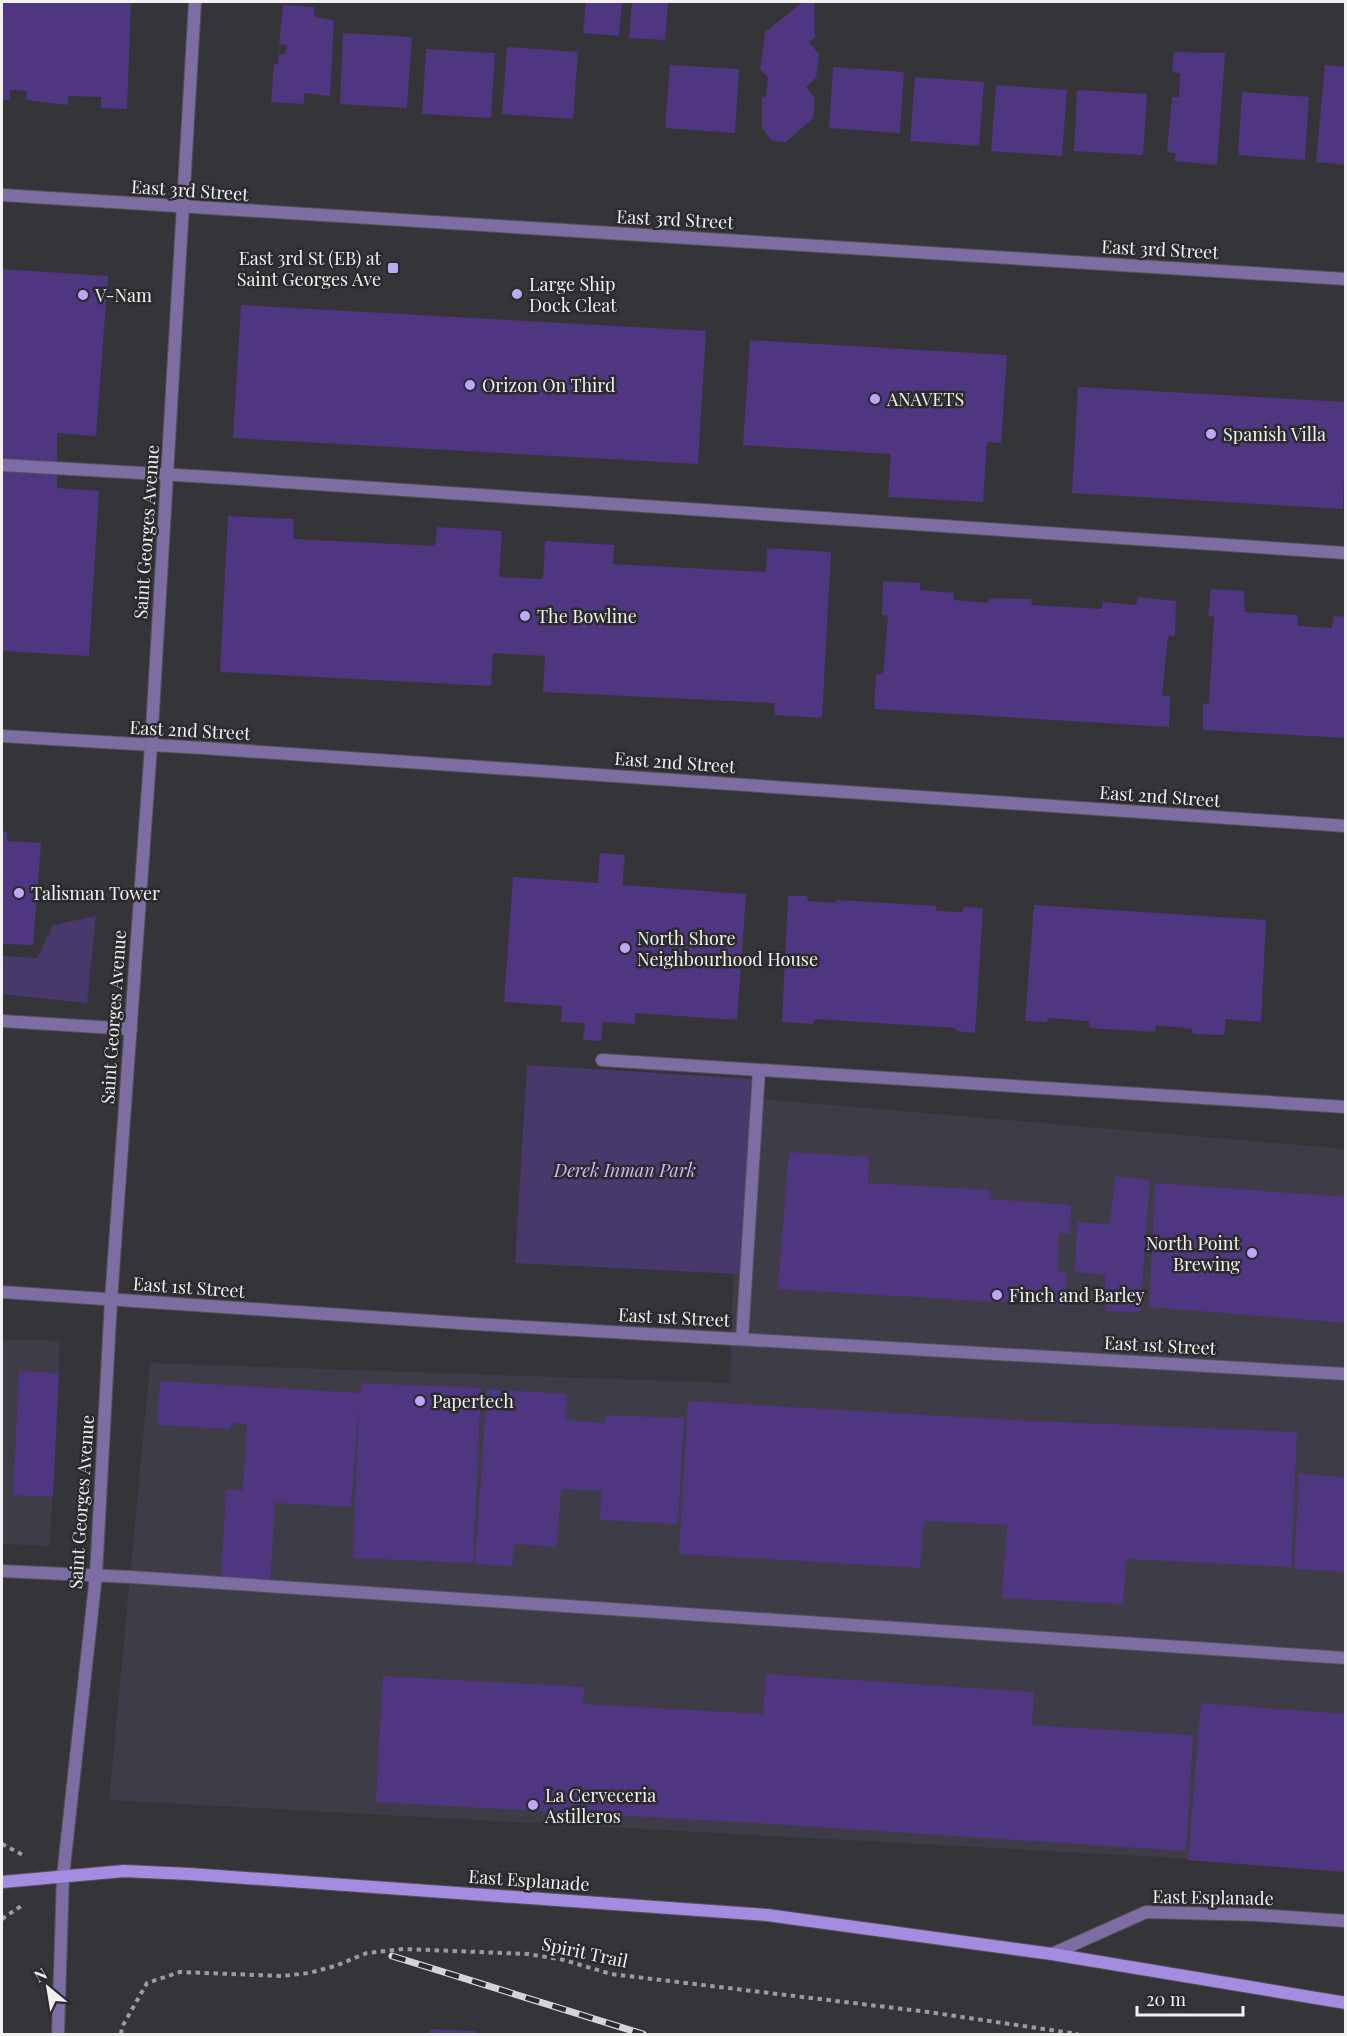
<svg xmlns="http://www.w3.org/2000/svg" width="1347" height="2036" font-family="'Playfair Display',serif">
<rect width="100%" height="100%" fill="#353438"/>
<g fill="#3e3c46">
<path d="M738,1097L1345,1149V1867L109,1800L150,1363L730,1383Z"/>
<path d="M2,1339L60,1341L50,1546L2,1544Z"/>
</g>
<g fill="#48396c">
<path d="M96,916L87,1003L2,994V956L37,958L53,925Z"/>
<path d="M527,1065L751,1079L739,1274L515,1263Z"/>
</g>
<g fill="#4e3780">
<path d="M2,2H131L127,109L101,108V97L68,96V105L26,100L27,91L10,90V100H2Z"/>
<path d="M586,2H622L619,36L583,33Z"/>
<path d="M632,2H668L665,40L629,38Z"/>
<path d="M814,2L815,37L809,42L819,55L816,78L806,87L815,98L813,118L786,142L772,141L762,128V98L766,96L768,77L760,69L765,32L802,3Z"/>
<path d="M283,5L314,7V17L334,20L330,96L304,93V104L271,102L274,65L278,64L279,54H285L287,45L279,44Z"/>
<path d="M343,33L412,37L407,108L340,104Z"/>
<path d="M507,47L578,52L573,119L502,114Z"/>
<path d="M426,49L495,53L491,118L422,114Z"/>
<path d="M1174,52L1225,53L1217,165L1174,161L1176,154L1167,152L1172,97H1179L1180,74L1172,72Z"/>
<path d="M670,65L739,69L735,133L665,128Z"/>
<path d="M1325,65L1346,67V165L1316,162Z"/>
<path d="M833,67L904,72L900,133L829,128Z"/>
<path d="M915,77L984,82L979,146L910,141Z"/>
<path d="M996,85L1067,90L1062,156L991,151Z"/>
<path d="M1077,90L1147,94L1143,155L1074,151Z"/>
<path d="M1242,92L1309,97L1305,160L1238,155Z"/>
<path d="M2,269L108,276L96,436L57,433V488L99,491L89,656L2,651Z"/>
<path d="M241,305L706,331L698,464L233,438Z"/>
<path d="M750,340L1007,355L1001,443L987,442L983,502L888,497L891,454L743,445Z"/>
<path d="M1078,387L1346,402L1343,509L1072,493Z"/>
<path d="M228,516L294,519L293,539L435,546L437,527L502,531L499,577L543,579L545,541L614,545L613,564L766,572L767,548L831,552L822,718L774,715L775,703L543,692L545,656L493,653L491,686L220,672Z"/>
<path d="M883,581L920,583V590L954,593V600L988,603L989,598L1031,599L1032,605L1101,609L1103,602L1136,605L1138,597L1176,601L1175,636H1168L1162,696H1170L1169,727L874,709L876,674H883L888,616L882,615Z"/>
<path d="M1211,589L1244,591L1245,612L1297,615L1298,626L1332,628L1334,616L1346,617V738L1203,730V703L1209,704L1214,617L1208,616Z"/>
<path d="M2,831L7,832V841L41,843L33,945L2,944Z"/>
<path d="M600,853L625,855L622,885L746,894L737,1020L635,1013V1024L603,1022L601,1041L583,1040L585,1023L561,1022L562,1006L504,1002L513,877L598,883Z"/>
<path d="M788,896H807L808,901L836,903L837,900L936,906V911L963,912V907L983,908L975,1033L956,1031V1028L815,1019L813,1024L782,1022Z"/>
<path d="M1034,905L1266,920L1261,1022L1226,1019L1224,1035L1193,1034L1192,1029L1156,1025L1155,1032L1090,1028L1089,1021L1048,1018L1047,1022L1025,1021Z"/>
<path d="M789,1152L869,1157L868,1183L990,1190V1199L1071,1205L1070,1234L1059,1233L1057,1271L1067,1272L1064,1306L778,1289Z"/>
<path d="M1115,1176L1150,1180L1140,1313L1105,1311V1275L1075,1272L1077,1222L1110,1224Z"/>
<path d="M1155,1183L1346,1197V1323L1149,1307Z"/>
<path d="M19,1371L59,1373L53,1497L13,1495Z"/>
<path d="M160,1381L360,1393L361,1383L481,1388L473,1563L353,1558L359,1402L351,1507L275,1503L270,1584L221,1579L226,1490H243L247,1424L231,1423V1429L157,1425Z"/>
<path d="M487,1389L567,1394L566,1420L605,1423V1415L684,1418L678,1524L600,1520L601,1491L561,1489L557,1547L514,1544L512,1566L475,1564Z"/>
<path d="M688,1401L1013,1420L1297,1432L1291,1567L1126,1559L1123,1604L1002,1598L1007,1525L924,1521L920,1568L679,1554Z"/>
<path d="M1299,1474L1346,1477V1572L1294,1569Z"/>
<path d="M766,1674L1034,1692L1032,1725L1193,1735L1186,1851L756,1823L376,1802L383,1676L584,1687L583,1704L763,1714Z"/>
<path d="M1201,1703L1346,1714V1872L1188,1860Z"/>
<path d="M430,2029L475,2031V2034H430Z"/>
</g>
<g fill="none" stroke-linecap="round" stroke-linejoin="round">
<g stroke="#535256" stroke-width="14">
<g id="service">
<path d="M2,465L210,477L1346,553"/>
<path d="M2,1021L131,1029"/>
<path d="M602,1060L1346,1107"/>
<path d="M742,1339L759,1070"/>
<path d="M2,1571L131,1577L1346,1658"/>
</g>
</g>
<g stroke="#535256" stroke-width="14">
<g id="minor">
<path d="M2,736L203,748L1346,826"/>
<path d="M2,1292L474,1324L1346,1374"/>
<path d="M1052,1954L1146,1912L1258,1915L1346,1921"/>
<path d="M58,2034L63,1876"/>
</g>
</g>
<g stroke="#535256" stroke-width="14">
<g id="tertiary">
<path d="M2,195L1346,279"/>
<path d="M63,1876L96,1575L111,1300L151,746L195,2"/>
</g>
</g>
<g stroke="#535256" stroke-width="14">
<path id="secondary" d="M2,1882L124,1871L190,1874L767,1915L1052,1954L1346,2003"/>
</g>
<g stroke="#9c9b9e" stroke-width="4" stroke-dasharray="4.5 4.5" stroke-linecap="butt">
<path d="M2,1844L23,1855"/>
<path d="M2,1919L21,1906"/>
<path d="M121,2034L122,2027L147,1983L180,1972L282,1976L309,1973L335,1966L367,1953L404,1949L528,1954L564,1960L611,1974L928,2012L1078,2034"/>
</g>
<use href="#service" stroke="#7c6ea3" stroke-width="12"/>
<use href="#minor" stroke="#7c6ea3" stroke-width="12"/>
<use href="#tertiary" stroke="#7c6ea3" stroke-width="12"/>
<use href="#secondary" stroke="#a48de1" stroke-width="12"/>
<g stroke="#d5d4d6" stroke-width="7">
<path id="rail" d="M392,1956L643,2034"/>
</g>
<use href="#rail" stroke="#2b2a2d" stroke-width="4.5" stroke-dasharray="14" stroke-linecap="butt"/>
</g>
<g fill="#bca9f5" stroke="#2b2a2d" stroke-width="2">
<rect x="387" y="262" width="12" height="12" rx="3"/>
<circle cx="517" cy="294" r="6"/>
<circle cx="83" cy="295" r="6"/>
<circle cx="470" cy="385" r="6"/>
<circle cx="875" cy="399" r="6"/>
<circle cx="1211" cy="434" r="6"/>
<circle cx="525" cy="616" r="6"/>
<circle cx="19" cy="893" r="6"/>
<circle cx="625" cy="948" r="6"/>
<circle cx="1252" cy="1253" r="6"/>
<circle cx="997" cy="1295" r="6"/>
<circle cx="420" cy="1401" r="6"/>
<circle cx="533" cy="1805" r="6"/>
</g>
<g text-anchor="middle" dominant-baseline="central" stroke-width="5" stroke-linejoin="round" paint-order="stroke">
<g font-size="18" fill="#f1f0f2" stroke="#2b2a2d">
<text transform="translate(190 190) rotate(4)">East 3rd Street</text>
<text transform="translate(675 219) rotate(3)">East 3rd Street</text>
<text transform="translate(1160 249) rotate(3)">East 3rd Street</text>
<text transform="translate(146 532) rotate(-86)">Saint Georges Avenue</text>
<text transform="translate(190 730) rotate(3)">East 2nd Street</text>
<text transform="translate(675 762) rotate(4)">East 2nd Street</text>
<text transform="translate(1160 796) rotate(4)">East 2nd Street</text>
<text transform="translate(113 1017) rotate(-86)">Saint Georges Avenue</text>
<text transform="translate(189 1287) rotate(4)">East 1st Street</text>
<text transform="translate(674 1317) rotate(3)">East 1st Street</text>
<text transform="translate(1160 1345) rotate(3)">East 1st Street</text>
<text transform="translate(81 1502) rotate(-86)">Saint Georges Avenue</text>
<text transform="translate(529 1880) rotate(4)">East Esplanade</text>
<text transform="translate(1213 1897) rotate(1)">East Esplanade</text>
<text transform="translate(585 1952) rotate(12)">Spirit Trail</text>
</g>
<g font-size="18" fill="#f1f0f2" stroke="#2b2a2d" text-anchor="start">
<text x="381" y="258" text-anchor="end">East 3rd St (EB) at<tspan x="381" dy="21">Saint Georges Ave</tspan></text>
<text x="529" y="284">Large Ship<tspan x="529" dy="21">Dock Cleat</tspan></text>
<text x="95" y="295">V-Nam</text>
<text x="482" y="385">Orizon On Third</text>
<text x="887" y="399">ANAVETS</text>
<text x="1223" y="434">Spanish Villa</text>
<text x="537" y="616">The Bowline</text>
<text x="31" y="893">Talisman Tower</text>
<text x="637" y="938">North Shore<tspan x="637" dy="21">Neighbourhood House</tspan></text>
<text x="1240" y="1243" text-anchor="end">North Point<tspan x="1240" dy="21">Brewing</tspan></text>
<text x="1009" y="1295">Finch and Barley</text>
<text x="432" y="1401">Papertech</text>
<text x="545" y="1795">La Cerveceria<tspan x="545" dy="21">Astilleros</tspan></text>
</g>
<g font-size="18" font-style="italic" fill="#cabafa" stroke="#2b2a2d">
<text x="625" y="1170">Derek Inman Park</text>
</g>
</g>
<rect width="1347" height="2036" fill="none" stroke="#f1f0f2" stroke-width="6"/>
<g transform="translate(48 1988) rotate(330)" stroke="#2b2a2d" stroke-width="4.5" paint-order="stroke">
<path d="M0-4.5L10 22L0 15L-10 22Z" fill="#f1f0f2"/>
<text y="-9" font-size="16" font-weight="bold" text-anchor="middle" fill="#f1f0f2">N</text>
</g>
<path d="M1137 2006v9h106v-9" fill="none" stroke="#f1f0f2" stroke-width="3"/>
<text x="1146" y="2006" font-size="18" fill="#f1f0f2" stroke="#2b2a2d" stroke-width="4.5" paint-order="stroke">20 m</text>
</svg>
